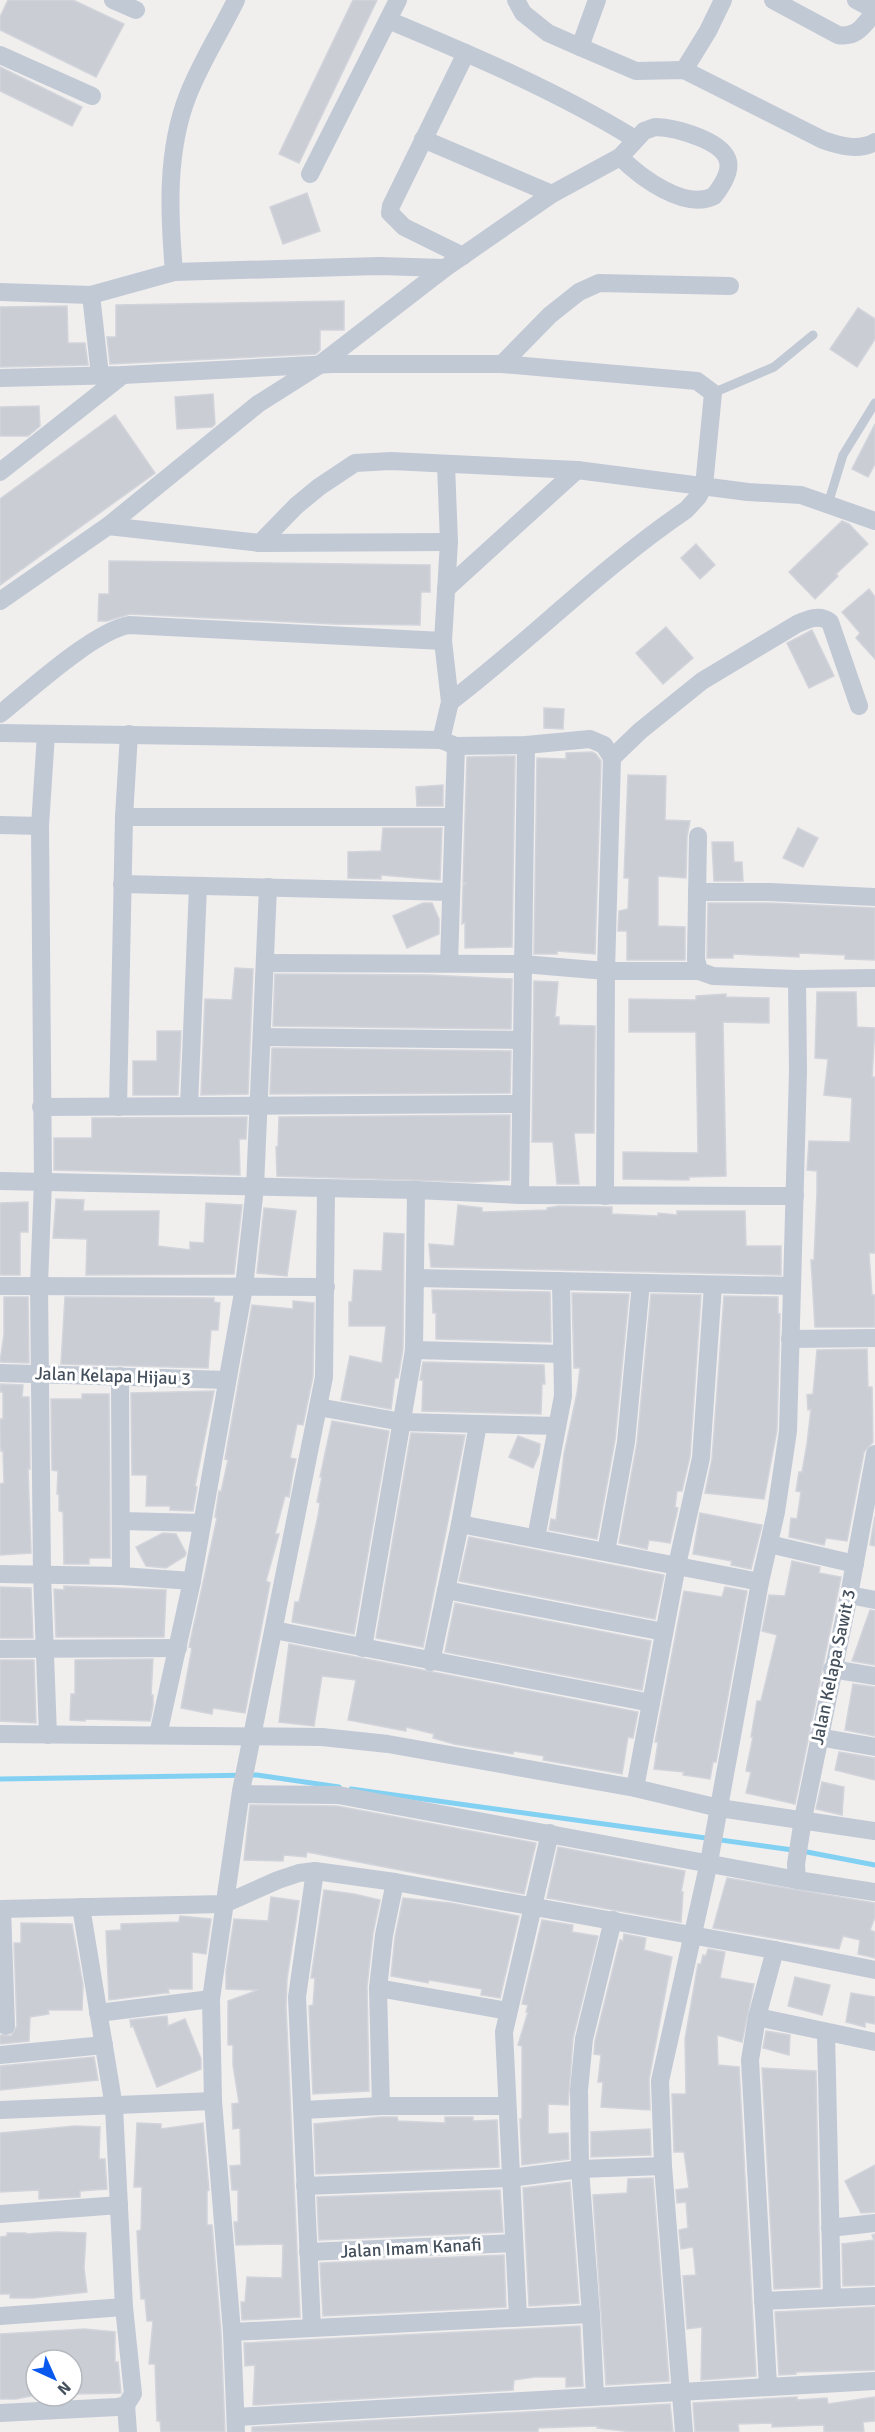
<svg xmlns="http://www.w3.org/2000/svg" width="875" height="2432" font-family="Signika,sans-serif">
<rect width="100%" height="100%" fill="#f1eeee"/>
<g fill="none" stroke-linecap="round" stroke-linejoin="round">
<g stroke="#82d1f3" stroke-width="5">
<path d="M0,1779L257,1775L339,1787"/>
<path d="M351,1789L807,1852L875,1865"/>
</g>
</g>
<g fill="#cacdd4" stroke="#d2d4db" stroke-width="1.5">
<path d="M8,0H73L124,24L96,77L0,30V17Z"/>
<path d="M353,0H377L299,163L279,154Z"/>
<path d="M0,67L82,107L72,126L0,91Z"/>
<path d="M307,193L320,231L283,244L270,207Z"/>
<path d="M344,301V330H320V350L316,354L110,364L107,337H116V305Z"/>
<path d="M67,306L68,343H85L88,365L0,367V307Z"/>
<path d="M858,308L875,319V339L857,367L830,349Z"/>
<path d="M213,394L215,424L212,427L177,429L175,397Z"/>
<path d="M39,406L40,426L28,436H0V407Z"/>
<path d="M115,415L155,473L0,585V499Z"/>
<path d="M875,424V464L868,477L852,469Z"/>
<path d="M842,521L849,524L868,544L836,574L838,576L815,599L789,572Z"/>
<path d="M696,544L715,565L700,579L681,558Z"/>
<path d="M109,561L430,565V592H421L420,625L333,624L130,614L107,621H98L99,594H109Z"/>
<path d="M869,589L875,597V659L856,638L860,633L842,612Z"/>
<path d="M666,627L693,658L663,684L636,653Z"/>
<path d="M812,630L834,676L809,688L787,643Z"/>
<path d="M544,708L564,709L563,729L544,728Z"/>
<path d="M592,752L596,754L601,761L595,954L557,951V954H534L537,758L566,759V753Z"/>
<path d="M515,756L512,947L465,948V922L462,924L463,885L467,883H463L467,757Z"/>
<path d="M628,775L666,776L665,820L690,821L687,836L686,878L658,876V926L685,927V960H627V931H618L619,911L628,909L629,878H624Z"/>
<path d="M443,785V806H417L416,787Z"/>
<path d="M383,828H442L440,880L381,875V879L348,878V852L381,851Z"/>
<path d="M798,828L818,838L803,867L783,858Z"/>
<path d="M712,842H733L734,862H742L743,881H714Z"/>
<path d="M423,903H432L439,919V934L407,948L393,916Z"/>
<path d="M708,903H770L875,908V960L845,959V955L799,953V957L733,954V958H707Z"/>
<path d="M235,968L253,969L248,1094L201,1095L205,999L232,1000Z"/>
<path d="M275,974L429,975L512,979L511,1029L273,1026Z"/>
<path d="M534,981L558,982L555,1017H559V1025L595,1026L594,1133H574L579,1184H557L553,1142H532Z"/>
<path d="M817,992H856L857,1027L875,1028L872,1077H875V1253H869L872,1295H875V1327H815L811,1260H814L817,1192V1171L807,1170L809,1141L850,1142L852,1098L824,1095L828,1059L815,1058Z"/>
<path d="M726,994V997L769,998V1023L723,1022L726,1176L689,1177V1180L623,1179V1152L698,1153L696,1032H629V999L696,1000V996Z"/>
<path d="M157,1031H181L178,1095H133V1061H157Z"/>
<path d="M272,1048L511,1051L510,1093L270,1094Z"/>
<path d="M510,1115L509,1180L474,1182L277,1176L276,1147L278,1146L279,1117Z"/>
<path d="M247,1117L246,1139H239L240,1175L54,1170V1138H92V1118Z"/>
<path d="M56,1199L84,1200L83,1211H159L158,1246L190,1250V1242L204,1243L206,1203L242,1205L234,1274L86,1275L87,1239L53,1238Z"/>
<path d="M28,1202V1232H20V1275H0V1203Z"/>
<path d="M458,1205L482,1208V1212L547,1210V1208L559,1206L612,1207V1214L658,1216V1213L677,1215V1211H745L746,1246H781V1275L431,1267L429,1244L454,1246Z"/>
<path d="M264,1208L296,1211L287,1276L257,1273Z"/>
<path d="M384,1233L404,1234L403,1349L398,1378H395L391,1409L341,1400L350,1356L382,1363L386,1326H349V1302H352L354,1270L382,1271Z"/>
<path d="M432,1290L550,1292L551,1342L436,1339V1313H433Z"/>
<path d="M572,1293L629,1294L615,1440L597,1539L549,1530L551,1519L556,1520L564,1454L577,1393L580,1368H574Z"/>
<path d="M651,1294L701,1295L690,1456L682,1491H677L675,1507L678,1508L670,1543L649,1540L647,1549L619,1543L637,1443Z"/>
<path d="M724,1296L778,1297V1314H780L777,1430L764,1499L705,1493L712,1459Z"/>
<path d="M4,1297H28L29,1363L0,1362L4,1334Z"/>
<path d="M65,1297L214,1298V1302L220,1303L218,1330H211L208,1368L61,1364Z"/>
<path d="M293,1301L314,1303L313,1376L303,1425L297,1424L290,1458L296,1459L293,1472L289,1497L285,1496L275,1534H279L266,1581L270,1583L245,1713L213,1708L212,1714L181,1708L192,1648L189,1647L217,1518L215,1517L219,1491L221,1492L228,1460L225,1459L252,1305L293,1309Z"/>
<path d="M867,1349L868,1387H872L873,1442L864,1452L847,1541L826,1538L824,1545L789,1537L791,1518L797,1519L801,1492L796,1491L799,1472H802L807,1444L811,1409L808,1410L807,1395L813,1394L817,1350Z"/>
<path d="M423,1362L544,1365L545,1384H542L541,1414L422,1411L423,1380H420Z"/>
<path d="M0,1384L23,1385L22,1397H29L30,1469H28L31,1553L0,1555V1484L4,1483L3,1451H1L0,1429V1419H3V1392H0Z"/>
<path d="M214,1391L195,1486L197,1487L193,1511L170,1510V1506H146L147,1475H132L131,1393Z"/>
<path d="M82,1394H109L110,1558H89V1564H64L63,1512L59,1511V1494H57L58,1471L52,1470L51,1399H82Z"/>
<path d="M332,1421L389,1431L354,1634L292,1622L295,1602H299L318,1516L320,1503L317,1502L322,1477H320Z"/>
<path d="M411,1433L465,1435L423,1647L376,1638Z"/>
<path d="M518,1436L540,1444L539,1454L533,1468L509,1457Z"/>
<path d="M700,1513L762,1525L751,1569L731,1565L732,1561L693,1554Z"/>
<path d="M875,1516V1546L870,1545Z"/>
<path d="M163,1533L176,1534L186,1553L185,1556L166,1568L146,1566L136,1547Z"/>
<path d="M469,1537L664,1575L655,1619L459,1581Z"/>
<path d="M792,1561L820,1567L819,1573L841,1577L795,1804L746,1793L751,1772L746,1771L753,1737H751L757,1701H761L777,1635L762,1631L769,1595L785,1596Z"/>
<path d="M64,1586L166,1590L164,1637H56L54,1589L64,1590Z"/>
<path d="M0,1587L31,1588L33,1638H0Z"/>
<path d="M725,1587L747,1591L716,1762H713L710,1779L683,1775L684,1772L654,1769L658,1742H655L684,1591L722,1597Z"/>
<path d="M455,1603L651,1641L642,1690L445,1652Z"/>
<path d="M870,1610L875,1611V1665L852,1661Z"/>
<path d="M289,1644L638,1712L633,1738L628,1737L622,1774L543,1760L544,1756L514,1751L513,1754L454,1744L433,1738L434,1734L406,1727V1731L348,1720L356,1680L322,1676L314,1726L279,1722Z"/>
<path d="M153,1659L151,1695H153V1706L150,1721L85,1719V1721L70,1720L71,1694H75V1660Z"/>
<path d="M0,1660H34L36,1723L0,1721Z"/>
<path d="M853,1684L875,1687V1736L845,1730Z"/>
<path d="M839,1752L875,1758V1780L835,1770Z"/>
<path d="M822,1782L844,1787L842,1815L816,1809Z"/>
<path d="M250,1805L337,1806L536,1843L524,1894L307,1852L306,1857L284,1855L283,1861L244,1860Z"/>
<path d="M558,1847L685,1871L681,1892H683L681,1922L547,1898Z"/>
<path d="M727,1878L875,1903V1917L870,1930L875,1932V1958L858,1954L860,1940L843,1936L839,1949L713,1928Z"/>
<path d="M324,1890L354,1894L380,1900L373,1933L367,1987L369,2091L313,2094L309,2006L313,2005L315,1978H311Z"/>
<path d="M271,1897L299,1901L287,1979L286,2007L300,2317L242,2320L241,2302H245L247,2277L282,2278L283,2244L236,2245L234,2222H238V2190H232L230,2166L241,2165L240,2128L233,2129L232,2104L239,2103L233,2065V2045H228V2001L258,1990L226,1989V1971L234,1919L268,1921Z"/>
<path d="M403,1898L451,1903L519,1916L500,1998L481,1995L482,1989L429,1980L428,1983L391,1976L395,1937Z"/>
<path d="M180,1916L211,1919L206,1954L192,1952V1989H168L169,1993H165L109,2000L106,1931L121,1930V1924L179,1922Z"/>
<path d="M542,1920L573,1925L572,1932L598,1936L573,2038L568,2105L548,2104V2134L568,2133L569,2159L522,2165L520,2119H522V2046L518,2045L528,2012H526L528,2005L522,2004Z"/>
<path d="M21,1923L72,1924L83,1985L82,2010H48L49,2014L30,2017L29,2041L0,2044V2035L11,2036L17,2026L14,1943H21Z"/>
<path d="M624,1934L646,1938L644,1950L672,1957L649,2079L650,2110L601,2107L603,2082H598L601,2055L594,2054L595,2041L620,1940L623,1941Z"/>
<path d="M708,1949L725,1952L720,1978L754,1984L742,2042L717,2035L718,2065L739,2067L756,2376L701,2380L702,2327L687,2329L683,2276L696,2275L693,2247L681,2249L679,2230L688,2228L686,2202L677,2203L676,2190L689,2188L684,2152H674L672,2094H686L685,2039L698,1964H701L703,1955L706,1956Z"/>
<path d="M795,1977L830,1985L822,2015L788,2006Z"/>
<path d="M851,1993L875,1997V2024L865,2022V2027L846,2022Z"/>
<path d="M167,2016L168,2026L185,2019L201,2059V2069L157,2087L133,2026L131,2027L130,2020Z"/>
<path d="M766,2031L790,2035L789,2055L763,2048Z"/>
<path d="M94,2057L98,2080L0,2090V2066Z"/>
<path d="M762,2068L816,2071L820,2287L774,2289Z"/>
<path d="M381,2117H397L398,2121L445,2123V2117H473V2121L497,2120L499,2167L316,2174L314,2124Z"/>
<path d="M137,2123L161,2124V2129L203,2123L209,2190L207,2191V2225H212L221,2333L225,2432H161L160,2421H157L155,2364H149L153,2321H147L145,2299H141L139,2272L137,2231L141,2230L142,2187H134Z"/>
<path d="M76,2126L100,2127L99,2159H105L107,2189L80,2191V2197L39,2199V2190L0,2192V2133Z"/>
<path d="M650,2129L651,2155L591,2157V2132Z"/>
<path d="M875,2165V2212L861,2213L845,2181Z"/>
<path d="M653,2178L669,2381L606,2385L593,2195L627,2193L628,2179Z"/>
<path d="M570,2182L579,2303L529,2306L523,2188Z"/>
<path d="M500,2190L503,2232L319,2240L317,2197Z"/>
<path d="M57,2232L86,2233L84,2268L87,2292L33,2298H10V2294H0V2237L7,2236V2233H26V2234Z"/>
<path d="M875,2234V2285L843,2286L842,2244L874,2240L872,2235Z"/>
<path d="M504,2255L506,2307L323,2316L320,2263Z"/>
<path d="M875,2307V2370L796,2372V2374L779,2375L775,2312Z"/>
<path d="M580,2326L583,2386L566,2387V2377H535L514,2380L513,2390L253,2405L255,2365L245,2366L244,2343Z"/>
<path d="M85,2329L115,2332V2362H118L121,2393L77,2394L74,2357L34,2361L36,2395L16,2399H0V2334Z"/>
<path d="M797,2397V2400L827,2398L828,2404L875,2397V2421L863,2422L864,2432H824V2425L772,2427V2423L738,2424L739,2432H695L693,2403Z"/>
<path d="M670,2404L673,2432H632L597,2428L598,2426L538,2428V2432H252V2427Z"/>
</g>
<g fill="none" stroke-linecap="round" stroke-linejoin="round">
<g stroke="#c1c9d5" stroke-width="9">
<path d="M713,393L774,367L813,335"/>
<path d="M828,504L843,455L875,403"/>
</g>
<g stroke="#c1c9d5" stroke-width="18">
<path d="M113,0L136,10"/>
<path d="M516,0L523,13L548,33L580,47L636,71L684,70L823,140C840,146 859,151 875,142"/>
<path d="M773,0L838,35C858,38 863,25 875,12"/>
<path d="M856,0L875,10"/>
<path d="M388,20C472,55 557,91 635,139"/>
<path d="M580,47L597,0"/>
<path d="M0,55L92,96"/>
<path d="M684,70L708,31L723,0"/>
<path d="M655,127C671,127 686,132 701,138C734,152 736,168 714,196C685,211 640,177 620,157L644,131Z"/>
<path d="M423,139L552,194"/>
<path d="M310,174L398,0"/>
<path d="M463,256L404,227L390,213L391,206L466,53"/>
<path d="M174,272C169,213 166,151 188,95C201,62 221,31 236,0"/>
<path d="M0,292L91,295L174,272L379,266L445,268"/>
<path d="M91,295L100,375"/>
<path d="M502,364L550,315L579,292L599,283L730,286"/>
<path d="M0,378L123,375L332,364H502L697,381L713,393L704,486L698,497L686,510C602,567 530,641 450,702"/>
<path d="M0,472L123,375"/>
<path d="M108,526L260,543L449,542"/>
<path d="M260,543L296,506L319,487L355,463L391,461L577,470L748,492L801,495L875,521"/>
<path d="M446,589L577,470"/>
<path d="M0,601L108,526L258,404L318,366L445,268L552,194L620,157"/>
<path d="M0,714C30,690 94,631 129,625L443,641"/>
<path d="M0,733L441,740L456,746L526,745L590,739L604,745L612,758L606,971L605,1196"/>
<path d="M46,734L40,826L43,1181L39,1285L42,1574L48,1735"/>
<path d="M441,740L450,702L443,641L449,542L446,465"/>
<path d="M612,758L640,731L702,681L797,624C808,619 819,614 830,622L859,706"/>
<path d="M124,817H453"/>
<path d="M0,825L40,826"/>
<path d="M698,836L696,959L699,971"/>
<path d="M122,884L451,892"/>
<path d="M697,892H770L875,897"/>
<path d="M265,963L523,964L606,971H699L713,976L797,979L875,978"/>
<path d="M449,963L456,746"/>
<path d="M262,1037L522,1040"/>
<path d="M189,1106L198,886"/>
<path d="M41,1107L521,1104"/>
<path d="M118,1107L124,817L129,734"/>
<path d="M0,1181L416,1190L520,1195L795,1196"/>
<path d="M520,1195L526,745"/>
<path d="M415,1278L792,1286"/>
<path d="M0,1286L326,1287"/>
<path d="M790,1339L875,1338"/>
<path d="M414,1350L562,1354"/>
<path d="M0,1373L227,1380"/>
<path d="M120,1376L121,1576"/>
<path d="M318,1407L402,1422L557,1426"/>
<path d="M121,1521L202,1523"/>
<path d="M460,1524L760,1582"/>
<path d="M536,1538L563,1396L561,1281"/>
<path d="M769,1544L855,1564"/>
<path d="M606,1552L626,1442L641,1283"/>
<path d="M0,1574L121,1576L192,1581"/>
<path d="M446,1590L664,1632"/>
<path d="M849,1595L875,1600"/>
<path d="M274,1630L651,1703"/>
<path d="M363,1648L414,1350L416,1190"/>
<path d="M0,1649L178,1648"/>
<path d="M431,1662L460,1524L478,1424"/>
<path d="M832,1669L875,1676"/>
<path d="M0,1734L322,1737L388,1744L635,1788L719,1808L875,1831"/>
<path d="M158,1735L192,1581L244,1287L255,1187L268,887"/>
<path d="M818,1737L875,1747"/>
<path d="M635,1788L677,1565L701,1458L713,1285"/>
<path d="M241,1794L338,1795L797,1880L875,1892"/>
<path d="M797,1880L796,1864L803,1819L849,1595L875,1454"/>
<path d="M0,1909L224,1904L278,1880L299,1873L315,1871L395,1882L775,1950L875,1970"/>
<path d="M2,1909L6,2026"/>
<path d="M378,1988L508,2011"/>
<path d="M98,2013L211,1999"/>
<path d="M757,2017L875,2042"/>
<path d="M826,2033L832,2298"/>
<path d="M0,2055L104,2045"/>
<path d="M381,2106L378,1988L384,1935L395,1882"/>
<path d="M0,2110L213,2101"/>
<path d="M303,2110L381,2106H506"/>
<path d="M305,2186L510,2178L580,2169L663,2166"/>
<path d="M0,2214L119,2205"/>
<path d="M830,2228L875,2223"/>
<path d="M308,2252L514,2243"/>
<path d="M763,2301L875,2296"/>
<path d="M0,2316L124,2307"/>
<path d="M518,2317L504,2032L550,1833"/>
<path d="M312,2328L297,1997L315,1871"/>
<path d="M232,2332L591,2314"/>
<path d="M768,2386L750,2060L757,2017L775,1950"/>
<path d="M595,2396L591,2314L580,2169L579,2090L584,2039L613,1920"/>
<path d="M126,2405L128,2432"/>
<path d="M0,2413L117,2407L126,2405L133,2394L124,2307L114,2107L81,1907"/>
<path d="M236,2417L875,2381"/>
<path d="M236,2432L232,2332L213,2101L211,1999L241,1791L324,1377L326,1189"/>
<path d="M684,2432L663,2166L660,2081L709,1862L760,1582L776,1512L788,1431L798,1071L797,979"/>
</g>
</g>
<g text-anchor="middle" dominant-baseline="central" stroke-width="6" stroke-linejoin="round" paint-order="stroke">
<g font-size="18" fill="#45505d" stroke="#fff">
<text transform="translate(113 1376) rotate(2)">Jalan Kelapa Hijau 3</text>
<text transform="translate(833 1667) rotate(-78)">Jalan Kelapa Sawit 3</text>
<text transform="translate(411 2248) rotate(-3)">Jalan Imam Kanafi</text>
</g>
</g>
<g transform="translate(54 2378) rotate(135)"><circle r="28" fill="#ffffff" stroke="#b5b9be" stroke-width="1.5"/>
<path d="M0-4.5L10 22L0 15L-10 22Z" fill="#0a59ef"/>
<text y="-9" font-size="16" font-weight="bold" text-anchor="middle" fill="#45505d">N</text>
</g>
</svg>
